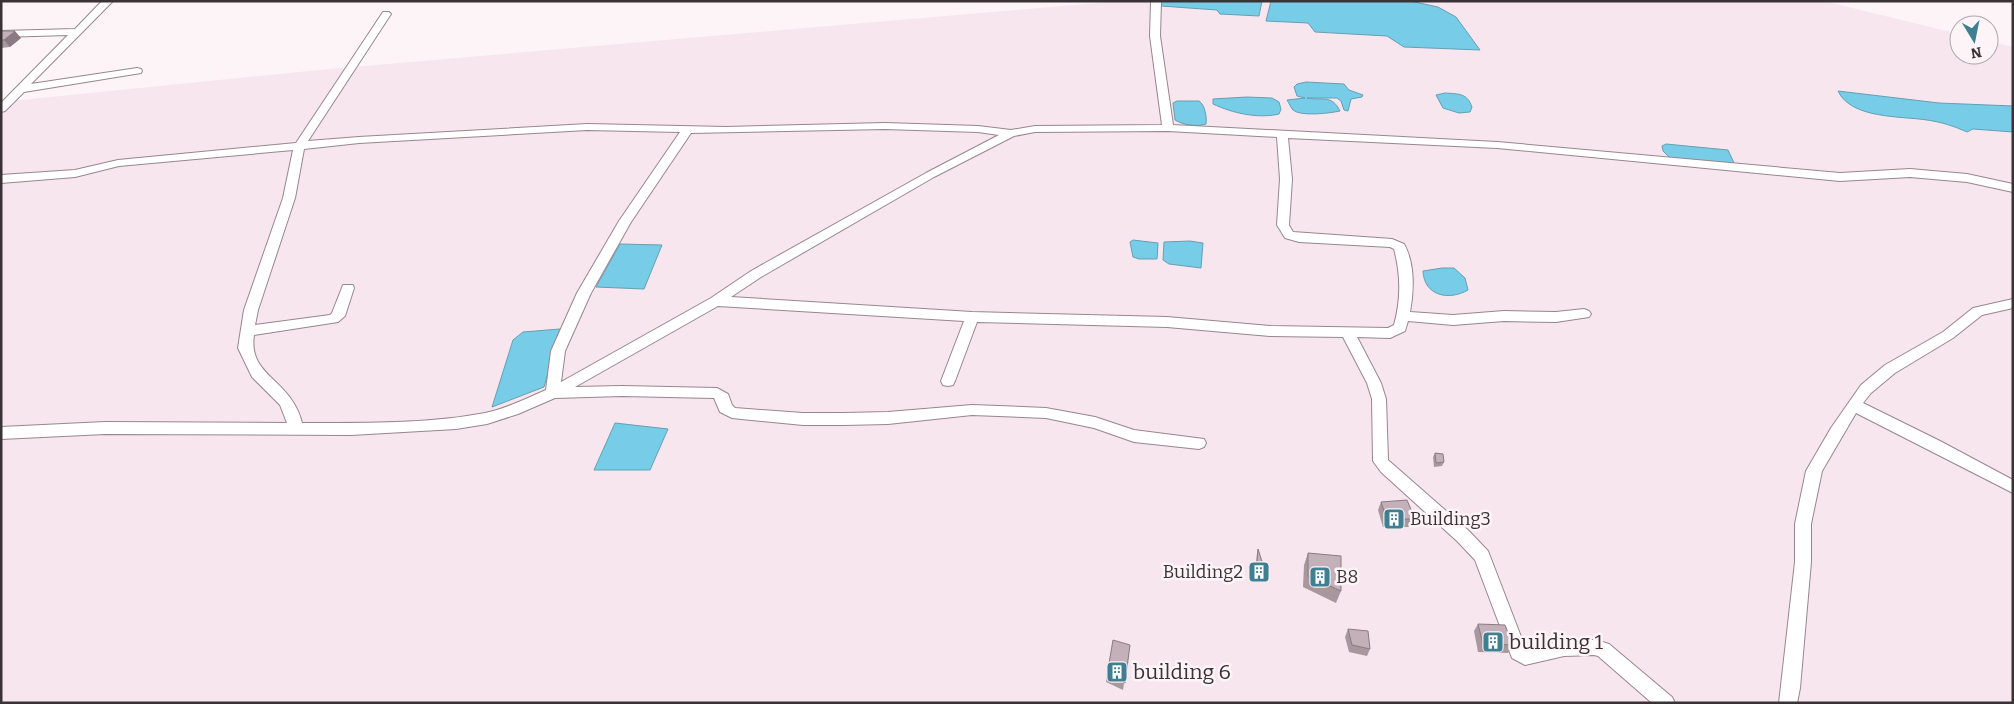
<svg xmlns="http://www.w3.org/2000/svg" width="2014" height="704" font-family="Bitter,serif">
<rect width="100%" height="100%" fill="#fdf4f8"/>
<path fill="#f8e6ee" d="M1120,1H1824L1959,34V55H1989V41L2013,47V703H1V102L329,69Z"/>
<g fill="#77cde7" stroke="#659fb2">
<path d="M1161,1H1262L1259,16L1220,14L1217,10L1161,6Z"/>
<path d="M1271,1H1410L1438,7L1456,17L1480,50L1404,47L1387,36L1315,32L1308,23L1266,21Z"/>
<path d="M1306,82L1344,84L1349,90L1363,95L1362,97L1351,99L1348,111L1344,110L1341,101L1337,98H1307C1321,101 1332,94 1340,111C1331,113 1301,117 1293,110C1291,108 1289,103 1287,100L1305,98L1297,96L1294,87L1297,84Z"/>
<path d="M1838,91L1939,103L2013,106V132L1973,129L1967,132C1954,126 1941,122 1927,120C1901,116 1851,119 1838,91Z"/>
<path d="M1445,93C1459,94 1467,93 1472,107L1470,112L1459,113L1443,108L1436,95Z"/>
<path d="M1247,97L1272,98L1279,102L1281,109L1279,114C1258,119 1232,113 1213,104V99Z"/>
<path d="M1177,101H1199C1205,105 1207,117 1206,124C1197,127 1183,125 1175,120L1173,103Z"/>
<path d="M1666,144L1728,150L1735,165L1670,158L1663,151L1662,146Z"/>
<path d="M1133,240L1158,243L1157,259H1139L1133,257L1130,242Z"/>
<path d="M1190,241L1203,243L1201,268L1169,264L1163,260L1164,242Z"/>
<path d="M620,244L662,245L644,289L596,287Z"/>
<path d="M1442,268H1454L1465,278L1468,290C1449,301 1424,296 1423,271Z"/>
<path d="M560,329L544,387L492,407L513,340L523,332Z"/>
<path d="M615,423L668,429L650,470H594Z"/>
</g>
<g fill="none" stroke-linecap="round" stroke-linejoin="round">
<g stroke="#98868e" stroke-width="2">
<g id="minor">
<path d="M102,1H113L31,84L137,68L141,69L142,71L141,73L24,92L5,111L1,112V103L68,35L1,37V31L75,29Z"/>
<path d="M1151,1H1161L1160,36L1173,125L1497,142L1840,173L1910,169L1967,174L2013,184V192L1967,182L1910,177L1840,181L1497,148L1288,138L1292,179L1289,225L1293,232L1392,239L1404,244C1415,263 1414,291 1410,312L1453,315L1504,311L1556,312L1584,309L1589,311L1591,314L1589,317L1556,322L1504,321L1453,325L1408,321L1405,331L1390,338L1357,337L1381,383L1386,399L1388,460L1469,531L1488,551L1525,647L1527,649C1556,642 1581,634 1609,644L1672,697L1675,703H1652L1598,656L1594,655L1564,656L1525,665L1512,658L1475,560L1457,541L1381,472L1373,461L1372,399L1367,383L1343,337L1270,336L1167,327L977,322L955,381L953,385L948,386L943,385L941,381L964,321L718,306L575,387L622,386L717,388L728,394L732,405L735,408L803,413H844L888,412L972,405L1046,408L1095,417L1134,430L1204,439L1206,443L1204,447L1199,449L1134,442L1094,428L1046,418L972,415L888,424L844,425H803L732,418L720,412L714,398L622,396L555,398L518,414L487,424L456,429L351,435L105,434L1,439V427L105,422L287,423L280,405L252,377L238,348L244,310L283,198L293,150L119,166L75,177L1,183V175L75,170L118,160L296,143L383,12H389L391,14L308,141L359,137L587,124L726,127L885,123L978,126L1011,130L1035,126L1162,125L1150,36ZM885,129L978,132L999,135L926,173L751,271L711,298L561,382L565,351L591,293L631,222L691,133ZM587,130L680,132L619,221L577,293L551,351L546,390C527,398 506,409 485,413C429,424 360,423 302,423C300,414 296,406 291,399C275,376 249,368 254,335L338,322L345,316L354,288L353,285H343L332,313L330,315L255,325L258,310L295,198L304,149L359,143ZM1168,131L1277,137L1280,179L1277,225L1285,238L1299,242L1390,247L1394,249C1401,275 1401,300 1394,325L1388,328L1270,326L1167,317L972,312L731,297L761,277L934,177L1014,136L1035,132Z"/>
<path d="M2013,299V308L1982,315L1953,338L1895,373L1871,393L1863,403L1940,441L2013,480V493L1856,413L1822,471L1811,524V562L1800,688L1797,703H1779L1795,562V524L1806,471L1831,428L1861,385L1885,365L1943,332L1973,308Z"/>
</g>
</g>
<use href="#minor" fill="#fff" fill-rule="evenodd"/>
</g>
<g fill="#a9979e">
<path d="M21,38L10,47L1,48V40Z"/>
<path d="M1435,453L1444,462L1442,466L1434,467L1433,457Z"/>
<path d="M1381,502L1415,519L1411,527H1383L1378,510Z"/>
<path d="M1258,549L1266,574L1265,578L1255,577L1257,553Z"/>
<path d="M1308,553L1341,591L1336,603L1303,587L1304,565Z"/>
<path d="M1478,624L1513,645L1508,653L1478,652L1474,631Z"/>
<path d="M1348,629L1370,649L1367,656L1349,652L1345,637Z"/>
<path d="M1130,645L1123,690L1106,682L1107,675Z"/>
</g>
<path fill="#897b81" d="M15,31L21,38L10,47L4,40Z"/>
<g fill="#c4b0b8" stroke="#897b81">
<path d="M1,31H15L4,40H1Z"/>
<path d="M1435,453L1443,454L1444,462L1436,463Z"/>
<path d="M1407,500L1415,519H1387L1381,502Z"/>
<path d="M1258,549L1266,574L1256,573Z"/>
<path d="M1308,553L1341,556V591L1308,576Z"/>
<path d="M1478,624L1505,625L1513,645L1483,644Z"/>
<path d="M1348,629L1368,631L1370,649L1352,645Z"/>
<path d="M1113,640L1130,645L1125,683L1107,675Z"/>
</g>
<defs>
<g id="building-square" transform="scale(1.125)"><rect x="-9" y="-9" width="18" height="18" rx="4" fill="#3e7f91" stroke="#fdf4f8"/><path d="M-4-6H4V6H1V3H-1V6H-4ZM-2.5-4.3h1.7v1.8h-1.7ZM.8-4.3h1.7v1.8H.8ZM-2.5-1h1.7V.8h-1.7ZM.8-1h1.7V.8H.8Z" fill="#fff"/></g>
</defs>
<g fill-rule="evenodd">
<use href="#building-square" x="1394" y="519"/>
<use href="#building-square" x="1259" y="572"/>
<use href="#building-square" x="1320" y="577"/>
<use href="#building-square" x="1493" y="642"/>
<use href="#building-square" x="1117" y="672"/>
</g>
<g text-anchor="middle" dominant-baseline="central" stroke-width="5" stroke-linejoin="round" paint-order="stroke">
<g font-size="18" fill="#3a3336" stroke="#fdf4f8" text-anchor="start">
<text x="1410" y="519">Building3</text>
<text x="1243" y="572" text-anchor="end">Building2</text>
<text x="1336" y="577">B8</text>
</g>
<g font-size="21" fill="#3a3336" stroke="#fdf4f8" text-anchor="start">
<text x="1509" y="642">building 1</text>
<text x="1133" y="672">building 6</text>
</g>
</g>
<rect width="2014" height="704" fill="none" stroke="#3a3336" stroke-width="5"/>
<g transform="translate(1974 40) rotate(170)"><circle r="24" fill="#fdf4f8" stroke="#afa7aa"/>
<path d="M0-4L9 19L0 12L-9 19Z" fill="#3e7f91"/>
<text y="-8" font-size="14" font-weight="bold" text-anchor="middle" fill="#3a3336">N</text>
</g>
</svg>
